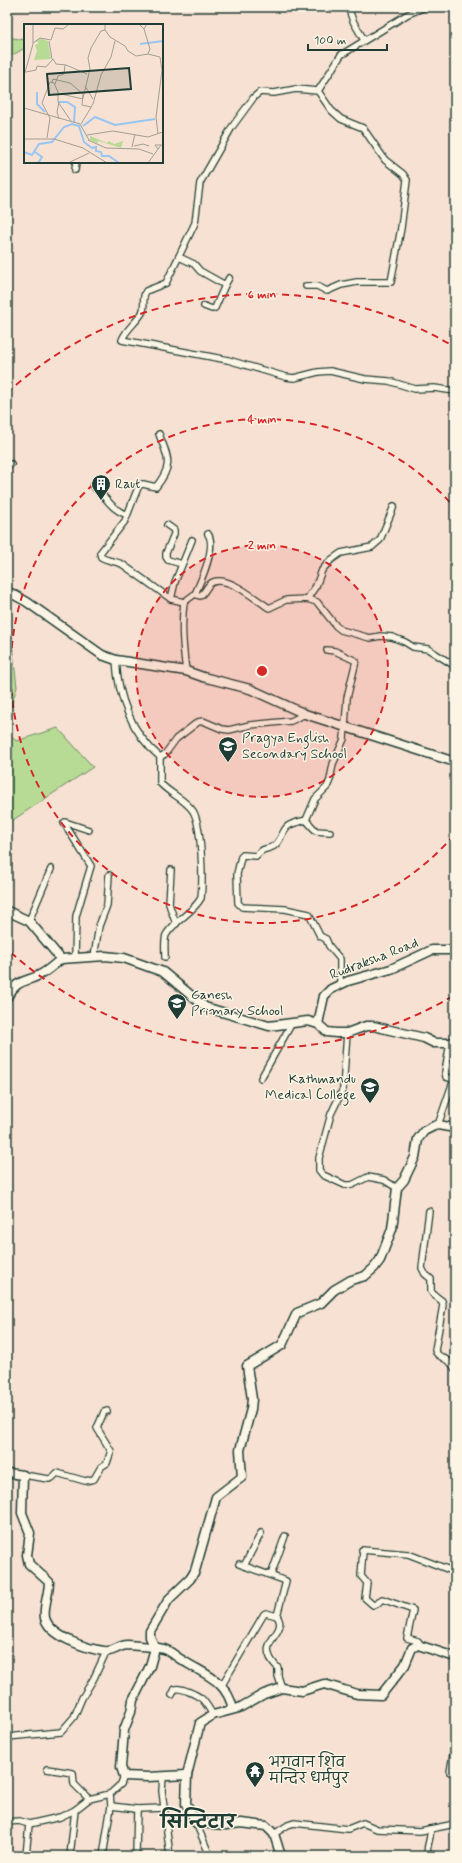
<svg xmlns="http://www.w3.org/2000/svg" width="462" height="1863" font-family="Mynerve,'Playpen Sans Deva',sans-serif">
<rect width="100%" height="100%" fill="#f7e1d2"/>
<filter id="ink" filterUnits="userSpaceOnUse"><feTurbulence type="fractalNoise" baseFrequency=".025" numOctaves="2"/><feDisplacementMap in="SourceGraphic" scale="8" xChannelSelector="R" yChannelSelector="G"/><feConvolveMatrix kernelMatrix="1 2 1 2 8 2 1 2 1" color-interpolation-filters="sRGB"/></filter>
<g filter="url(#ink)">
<g fill="#b7da94" stroke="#6b8c64">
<path d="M7,37L25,40V48L9,57L7,64Z"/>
<path d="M7,631L11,636L17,687L7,719Z"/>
<path d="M58,728L93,767L13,820L7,813V731L16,741Z"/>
</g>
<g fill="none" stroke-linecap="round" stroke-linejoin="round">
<g stroke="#1f3d34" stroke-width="8">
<g id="street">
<path d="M348,7L353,21L364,40"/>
<path d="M318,91L341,55L408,14L425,7"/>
<path d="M75,170L76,162"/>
<path d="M179,257L194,264L200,271L225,285L229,278"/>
<path d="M306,286H317L327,291L341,285L357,282H391L401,228L407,180L403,174L385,160L363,128L341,119L331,110L318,91L296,89L274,93L260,92L254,97L232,127L200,183L195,223L166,283L146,291C141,299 146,306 142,313C136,323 126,329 122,340L228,360L286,377L294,378L318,372L330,371L365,379L389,381L415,389L434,388L455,391"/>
<path d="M204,306L212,309L215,308L225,285"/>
<path d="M159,434C168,458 174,464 156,487L143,484L139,485L125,521L100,553L101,557C107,561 115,561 122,564L171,599L184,602"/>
<path d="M7,466L11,464"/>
<path d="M93,486C107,497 110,509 127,515"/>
<path d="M167,525L174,530V534L166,553V557L168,560L182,564"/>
<path d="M195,594C201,581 217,546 208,534"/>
<path d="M171,599L175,582L192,540"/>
<path d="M307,599L316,586L322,570L331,560L341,553L372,547L380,540L394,506"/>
<path d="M327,650L335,651L356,661L347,698L344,739L333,764L330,780L327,787L315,799L306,820C300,822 289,823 286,828C281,834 281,841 274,846C265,851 265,846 256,856L243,855L241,857L237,874L238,903L242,907L285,909L309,914L320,936L326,939L329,946L340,959V985"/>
<path d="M116,660C118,696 131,733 160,757"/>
<path d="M186,671C183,647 181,626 184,602L195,594L200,596C206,592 207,584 213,582C229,576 255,599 269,608L286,600L307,599L317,602L336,626L341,630L370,638L380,636L392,637L405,642L413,647L428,649L455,666"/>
<path d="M306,820L316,831L330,832"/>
<path d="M171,870L169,904L176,924"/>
<path d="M29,921L51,869"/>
<path d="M94,957L99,926L107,905L109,875"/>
<path d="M165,957C165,951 164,940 166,935C175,920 193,913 201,898C203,881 202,826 193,811C185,799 170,794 160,783V757L165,754L176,739L198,722L203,721L222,729L229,730L250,725L291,721L305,714"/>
<path d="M75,958L76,916L91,866L64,823L65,822L89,830"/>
<path d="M347,1033L343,1089L331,1114L319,1158V1170L323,1175L345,1185H352L368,1177L384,1180L397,1188"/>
<path d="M261,1078L292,1023"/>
<path d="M438,1125L454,1079L446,1077L445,1072L450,1043"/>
<path d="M429,1211L422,1268L425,1274L431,1279V1291L433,1294L442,1301L443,1305L435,1350C437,1359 449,1356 455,1369"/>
<path d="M23,1475L49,1479L52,1478L57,1473L85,1481L94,1479L101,1467L107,1463L111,1451L97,1428L104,1412L107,1411"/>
<path d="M362,1550L408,1554L455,1572"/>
<path d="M363,1551L361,1576L367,1583L365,1598L373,1605L377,1604L382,1599L413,1610L407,1638L418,1641L420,1644"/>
<path d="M244,1566L261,1533"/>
<path d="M271,1575L285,1536"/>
<path d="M277,1616C290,1635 251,1641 278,1668V1676L282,1688"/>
<path d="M222,1685L264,1614L266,1613L277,1616L286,1581L239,1564"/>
<path d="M172,1695L175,1689C181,1687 197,1695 202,1699C206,1703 210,1710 213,1715"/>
<path d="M7,1737L61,1732L74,1717L82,1698L94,1678L106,1652"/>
<path d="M47,1769L73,1773L74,1784L89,1799"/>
<path d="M450,1772L455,1743"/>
<path d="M163,1776L162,1791L170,1856"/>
<path d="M111,1806L137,1809L164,1808"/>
<path d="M7,1822L19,1821L29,1824L60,1817L75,1810L89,1799L110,1794L121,1784L124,1776"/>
<path d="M196,1823L210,1856"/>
<path d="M430,1829L455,1824"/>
<path d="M274,1834L288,1825L294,1823L348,1829L363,1823L377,1829L420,1831L430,1829C432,1839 425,1846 428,1856"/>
<path d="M26,1856L29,1824"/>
<path d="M70,1856L75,1810"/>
<path d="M103,1856L111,1806L110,1794"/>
<path d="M136,1856L137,1809"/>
</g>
</g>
<g stroke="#1f3d34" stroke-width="11">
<g id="secondary">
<path d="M7,591L27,602L102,655L116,660L186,671L203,677L250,689L305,714L455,762"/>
<path d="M7,911L29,921L61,959"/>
<path d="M61,959L105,956L124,958L163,972L205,1007L269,1026L308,1021L318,1024L327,1032L336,1033H347L366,1026H373L424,1038L434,1043H450L455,1041"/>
<path d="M7,997C20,976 26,984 43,973C50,969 55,964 61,959"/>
<path d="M318,1024L324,996L331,989L348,981L391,969L432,950H455"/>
<path d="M7,1473L23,1475L22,1513L30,1533L27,1555L29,1564L49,1582C49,1594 43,1607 45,1618C50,1637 88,1649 104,1651C113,1653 119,1645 127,1645C139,1646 153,1646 164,1649C171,1651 176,1657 182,1660C205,1675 226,1679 233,1709"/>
<path d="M187,1775L148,1777L124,1776L121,1767L124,1730L131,1712L133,1700L150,1666L155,1648L150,1637V1631L169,1599L190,1579L195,1571L216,1497L242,1477L240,1450L251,1409L252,1399L247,1366L282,1345L297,1313L321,1303L334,1290L351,1280L365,1276L374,1268L380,1260L392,1229L397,1188L404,1180L415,1157L418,1139L424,1131L434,1126L438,1125L455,1128"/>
<path d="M281,1856L274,1834L266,1826L241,1823L226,1825L196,1823L186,1804L187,1775L200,1723L213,1715L239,1708L264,1694L282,1688L302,1691L324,1684L357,1694L381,1695L405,1665L412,1648L418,1645L455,1657"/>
</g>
</g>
<use href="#street" stroke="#fcf5e5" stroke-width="5.5"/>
<use href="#secondary" stroke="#fcf5e5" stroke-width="8"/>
</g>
</g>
<circle cx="262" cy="671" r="126" fill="#d62828" fill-opacity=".12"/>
<g fill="none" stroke="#d62828" stroke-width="2" stroke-dasharray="7 5">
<circle cx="262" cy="671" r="126"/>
<path d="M454 835A252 252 0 1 1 454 507"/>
<path d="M453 996A377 377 0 0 1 7 949M7 393A377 377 0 0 1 453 346"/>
</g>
<defs>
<g id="building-pin" transform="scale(1)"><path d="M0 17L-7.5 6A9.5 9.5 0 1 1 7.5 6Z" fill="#1f3d34" stroke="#fcf5e5"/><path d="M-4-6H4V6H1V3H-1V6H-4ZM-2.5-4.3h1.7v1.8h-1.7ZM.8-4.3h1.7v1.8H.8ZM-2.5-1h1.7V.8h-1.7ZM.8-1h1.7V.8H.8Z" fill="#fff"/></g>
<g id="school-pin" transform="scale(1)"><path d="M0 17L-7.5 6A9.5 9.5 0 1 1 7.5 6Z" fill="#1f3d34" stroke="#fcf5e5"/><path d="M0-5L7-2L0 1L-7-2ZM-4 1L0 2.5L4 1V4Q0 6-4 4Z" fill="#fff"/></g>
<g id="university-pin" transform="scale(1)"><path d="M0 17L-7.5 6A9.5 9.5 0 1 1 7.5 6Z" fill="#1f3d34" stroke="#fcf5e5"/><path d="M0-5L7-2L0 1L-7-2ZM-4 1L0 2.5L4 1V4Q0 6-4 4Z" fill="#fff"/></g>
<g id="temple-pin" transform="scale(1)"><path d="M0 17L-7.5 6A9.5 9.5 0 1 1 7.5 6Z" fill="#1f3d34" stroke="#fcf5e5"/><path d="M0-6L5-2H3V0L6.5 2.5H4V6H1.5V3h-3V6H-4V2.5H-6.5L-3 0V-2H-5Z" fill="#fff"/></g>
</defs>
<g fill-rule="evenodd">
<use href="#building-pin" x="101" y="484"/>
<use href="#school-pin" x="228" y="746"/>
<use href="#school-pin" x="177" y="1003"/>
<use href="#university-pin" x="370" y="1087"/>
<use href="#temple-pin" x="255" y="1771"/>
</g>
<g text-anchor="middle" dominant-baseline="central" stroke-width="3" stroke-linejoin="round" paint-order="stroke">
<g font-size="14" fill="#1f3d34" stroke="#fcf5e5" text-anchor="start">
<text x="115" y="484">Raut</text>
<text x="242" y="738">Pragya English<tspan x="242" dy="16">Secondary School</tspan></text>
<text x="191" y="995">Ganesh<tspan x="191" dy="16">Primary School</tspan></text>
<text x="356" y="1079" text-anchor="end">Kathmandu<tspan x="356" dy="16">Medical College</tspan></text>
<text x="269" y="1763">भगवान शिव<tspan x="269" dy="16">मन्दिर धर्मपुर</tspan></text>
</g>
<g font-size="14" fill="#1f3d34" stroke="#fcf5e5">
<text transform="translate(374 959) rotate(-21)">Rudraksha Road</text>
</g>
<g font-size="18" font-weight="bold" fill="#1f3d34" stroke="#fcf5e5">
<text x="198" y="1823">सिन्टिटार</text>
</g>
</g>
<g transform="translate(24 24)">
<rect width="139" height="139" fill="#f7e1d2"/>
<path d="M16,14L24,17L27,35L10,36L13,27L11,21L15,19L12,17ZM66,112L83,119L85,117L90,120L99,117L97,124L75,117L73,119L66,116Z" fill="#b7da94"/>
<path fill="none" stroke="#97c6f2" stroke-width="2" d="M116,20L139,17M13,68V80L21,88M35,78H43L51,83L50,98M59,102L71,93L91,101L131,95M0,128L8,131L15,120L28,118L40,103L48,100L55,102L60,118L68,124L72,123V127L77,128L78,132H85L95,139M11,128L18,133L14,139"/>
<path fill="none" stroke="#a19f93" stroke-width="1" d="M81,0V6L86,13L101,22L104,27L112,32L124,30L136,33L138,46L132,93L134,110M115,0L120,5L123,0M120,5L126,25L124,30M25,17L28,35M9,19L16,14L27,16L31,4L39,5L45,0M2,48L12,46L13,42L22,43L29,35L32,40L42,41L63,50M0,52L9,20V0M28,58L29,55L46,59L59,70L58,81L67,83M31,60L34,52L40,50L41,41M61,62L69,75M37,70L59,75M59,74L66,45L64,34L67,24L77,7L81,6M0,84L56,100L65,116M35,95L33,88L35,78M57,100L69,80L77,51L87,33L91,17M63,111L89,107L124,113L139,108M23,114L26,94L18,79L26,58L30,59L34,68V78L47,97M0,115H30L59,124L83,139M64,116L82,124L115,125L129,130M110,122L119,120L125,122M108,123L111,110M134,125L131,121H139M44,139L65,129M124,139L137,121"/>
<path fill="#1f3d34" fill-opacity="0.15" stroke="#1f3d34" stroke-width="2" d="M105,44L107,65L25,71L23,50Z"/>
<rect width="139" height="139" fill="none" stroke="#1f3d34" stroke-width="2"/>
</g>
<circle cx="262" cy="671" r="6" fill="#d62828" stroke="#fcf5e5" stroke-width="2"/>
<g font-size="12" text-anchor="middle" font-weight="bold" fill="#d62828" stroke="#fcf5e5" stroke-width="3" stroke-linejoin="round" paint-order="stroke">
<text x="262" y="298">6 min</text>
<text x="262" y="423">4 min</text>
<text x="262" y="549">2 min</text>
</g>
<rect width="462" height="1863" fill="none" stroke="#fcf5e5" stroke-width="24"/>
<rect x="12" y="12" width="438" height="1839" fill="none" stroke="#1f3d34" stroke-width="1.5" filter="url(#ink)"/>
<path d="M308 44v6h79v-6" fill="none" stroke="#1f3d34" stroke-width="2"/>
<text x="314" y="44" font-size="12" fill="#1f3d34" stroke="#fcf5e5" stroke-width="3" paint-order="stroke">100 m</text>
</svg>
